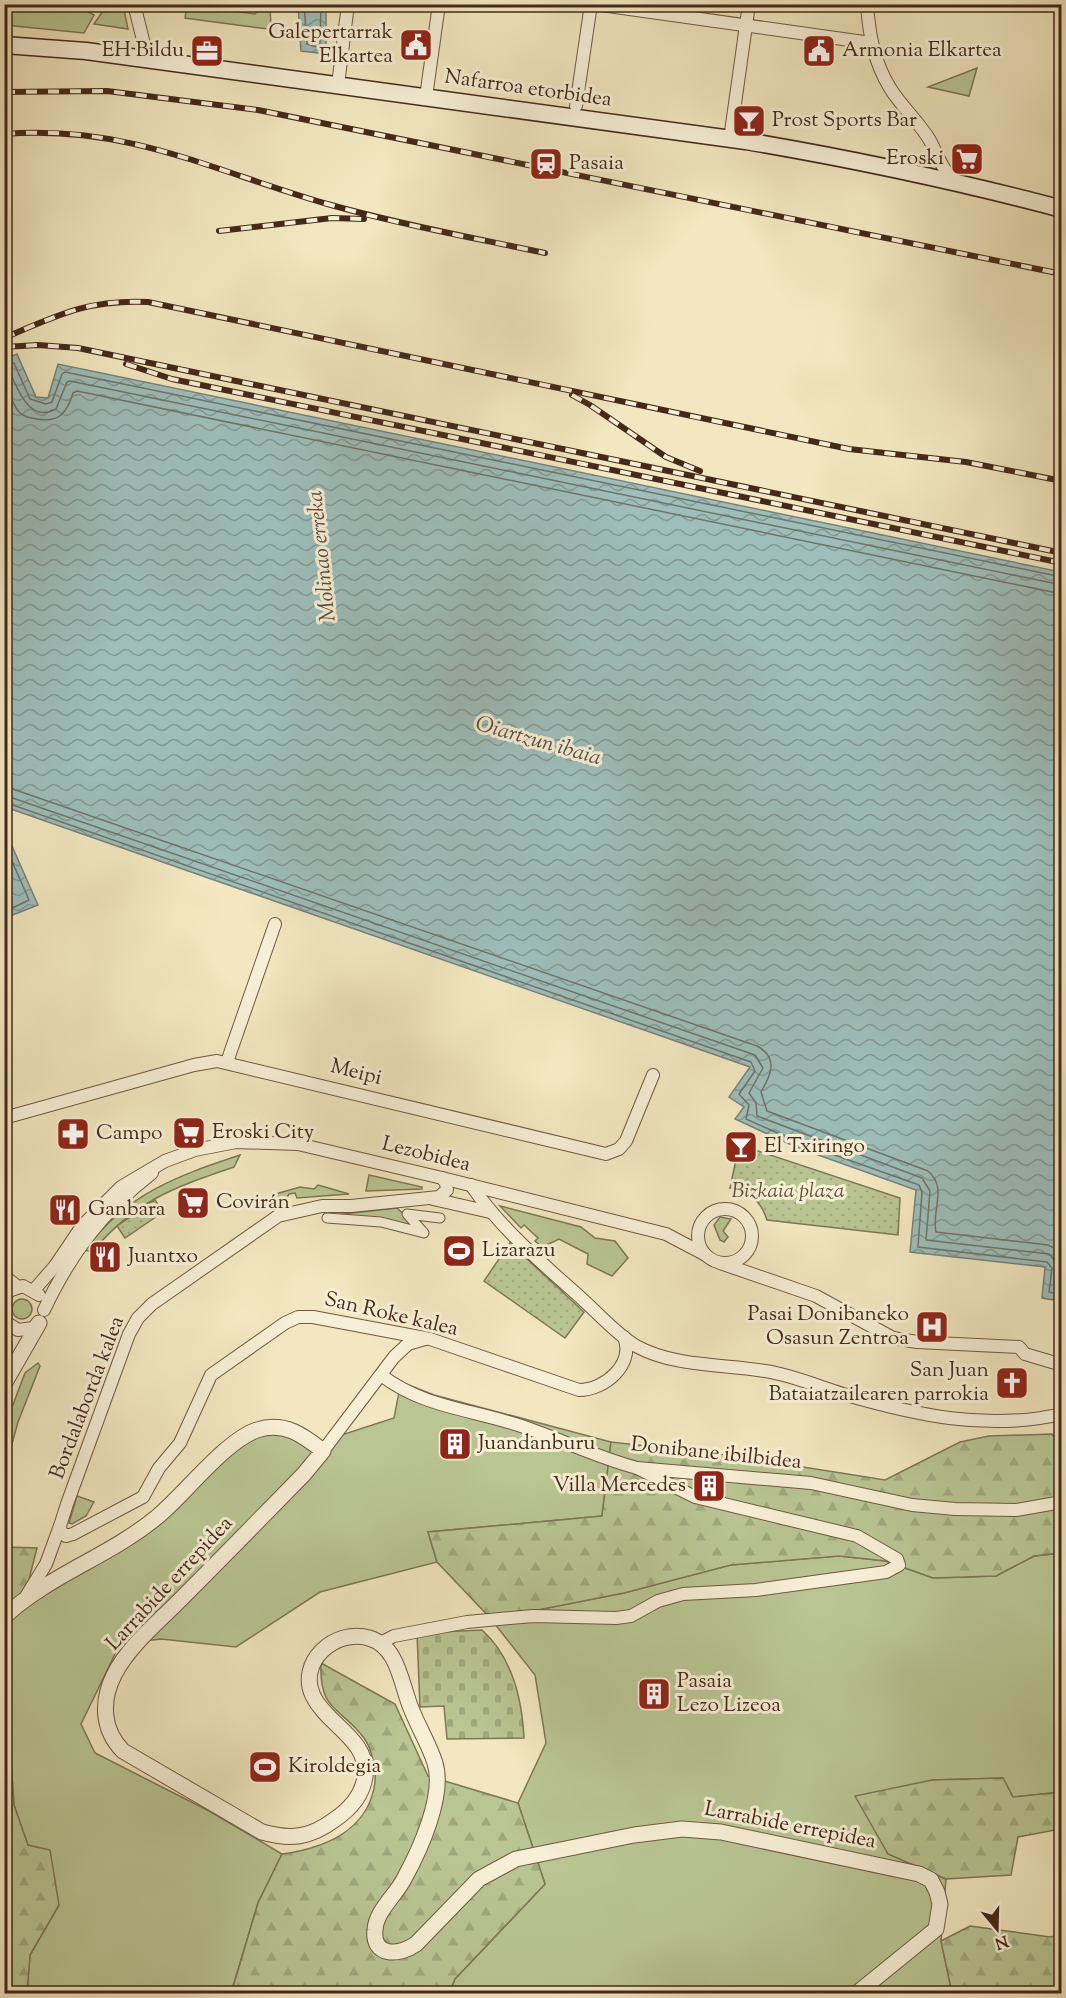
<svg xmlns="http://www.w3.org/2000/svg" width="1066" height="1998" font-family="'Sorts Mill Goudy',serif">
<defs>
<pattern id="forest-firs" width="22" height="20" patternUnits="userSpaceOnUse" patternTransform="scale(1.5)"><rect width="22" height="20" fill="#b9c593"/><path d="M5 1l3.5 6h-7zM16 11l3.5 6h-7z" fill="#a0a97e"/></pattern>
<pattern id="cemetery-stones" width="16" height="16" patternUnits="userSpaceOnUse" patternTransform="scale(1.5)"><rect width="16" height="16" fill="#b9c593"/><path d="M2 7V4a2 2 0 0 1 4 0v3zM10 15v-3a2 2 0 0 1 4 0v3z" fill="#a0a97e"/></pattern>
<pattern id="park-dots" width="8" height="8" patternUnits="userSpaceOnUse" patternTransform="scale(1.5)"><rect width="8" height="8" fill="#b9c593"/><path d="M2 2h.1M6 6h.1" fill="none" stroke="#a0a97e" stroke-width="1.8" stroke-linecap="round"/></pattern>
<pattern id="water-waves" width="16" height="10" patternUnits="userSpaceOnUse" patternTransform="scale(1.5)"><rect width="16" height="10" fill="#9dbebb"/><path d="M0 5q4-4 8 0t8 0" fill="none" stroke="#829a97"/></pattern>
</defs>
<rect width="100%" height="100%" fill="#f2e7c0"/>
<filter id="stains"><feTurbulence type="fractalNoise" baseFrequency=".00333" numOctaves="4"/><feColorMatrix values="0 0 0 0 .2 0 0 0 0 .09 0 0 0 0 .02 0 0 0 .5 -.17"/></filter>
<radialGradient id="worn" r=".72"><stop offset=".6" stop-color="#630" stop-opacity="0"/><stop offset="1" stop-color="#630" stop-opacity=".3"/></radialGradient>
<g fill="#b9c593" stroke="#7e7756" stroke-width="1.5">
<path d="M4,5H77L94,15L84,33L5,25Z"/>
<path d="M107,5H123L128,29L94,24Z"/>
<path d="M187,5L255,14L261,7H270L271,26L268,29L185,18Z"/>
<path d="M977,68L969,96L928,87Z"/>
<path d="M240,1155L234,1167C172,1188 135,1201 92,1252L85,1250C126,1194 177,1176 240,1155Z"/>
<path d="M369,1175L422,1187V1189L366,1191Z"/>
<path d="M318,1185L349,1194L297,1198L295,1193L289,1194L286,1199L276,1202L272,1195L300,1187L314,1189Z"/>
<path d="M500,1206L581,1227L595,1238L615,1241L628,1258L612,1276L587,1264L588,1254L559,1239L542,1247L535,1241L538,1238L524,1225L521,1228Z"/>
<path d="M397,1208L421,1230L334,1215Z"/>
<path d="M720,1217L731,1219L723,1231L728,1237L724,1242L720,1240L714,1225Z"/>
<circle cx="22" cy="1309" r="10"/>
<path d="M38,1363L40,1366L18,1422L5,1469V1426L25,1373Z"/>
<path d="M401,1382L434,1395L611,1442L602,1516L428,1532L437,1562L320,1592L236,1647L161,1639L120,1644L81,1724L95,1753L211,1812L282,1854L258,1903L231,1993H27L30,1955L59,1905L28,1846L14,1805L11,1763L5,1758V1617L146,1526L234,1443L276,1427L314,1444L394,1418Z"/>
<path d="M77,1496L94,1502L86,1516L72,1524L69,1523Z"/>
<path d="M1061,1553V1792L1013,1797L1003,1778L932,1780L888,1854L946,1879L941,1941L952,1993L449,1994L455,1979L545,1884L518,1803L546,1743L535,1675L491,1619L624,1593L730,1565L839,1556L886,1561L933,1578L996,1576L1034,1556Z"/>
</g>
<g fill="url(#forest-firs)" stroke="#7e7756" stroke-width="1.5">
<path d="M1052,1434L1061,1445V1553L1034,1556L996,1576L933,1578L886,1561L839,1556L731,1565L624,1593L491,1619L437,1562L428,1532L602,1516L611,1442L721,1454L885,1480L960,1442L989,1436Z"/>
<path d="M5,1547L37,1548L24,1599L5,1617Z"/>
<path d="M321,1663L395,1704L428,1776L518,1803L545,1884L455,1979L449,1993L231,1994L258,1903L282,1854C325,1848 369,1830 375,1782C376,1769 372,1749 364,1738C340,1706 319,1712 321,1663Z"/>
<path d="M5,1758L11,1762L14,1805L28,1845L50,1850L59,1905L30,1955L27,1993H5Z"/>
<path d="M1003,1778L1013,1797L1061,1792V1829L1018,1837L1011,1875L946,1879L888,1854L855,1796L932,1780Z"/>
<path d="M970,1926L1050,1937L1061,1935V1993H1011L1010,1990L952,1993L941,1941Z"/>
</g>
<path fill="url(#cemetery-stones)" stroke="#7e7756" stroke-width="1.5" d="M482,1630C512,1657 522,1698 524,1738L447,1739L444,1706L420,1707L417,1633Z"/>
<g fill="url(#park-dots)" stroke="#7e7756" stroke-width="1.5">
<path d="M758,1151L900,1198L898,1235L767,1220C761,1201 750,1192 730,1188L737,1155Z"/>
<path d="M155,1200L163,1212L125,1238L117,1226Z"/>
<path d="M510,1243L584,1312L565,1338L484,1281Z"/>
</g>
<g fill="url(#water-waves)" stroke="#79827b" stroke-width="1.5">
<path d="M298,5H326V54L301,51Z"/>
<path d="M17,354L36,397L48,398L58,364L1061,572V1301L1042,1298L1045,1267L910,1252L916,1190L796,1147L735,1119L744,1107L729,1097L750,1067L5,807L4,359Z"/>
<path d="M4,828L38,905L5,918H4Z"/>
</g>
<g fill="none" stroke-linecap="round" stroke-linejoin="round">
<g stroke="#70746a" stroke-width="1.5">
<path d="M304,4L307,44L317,47L320,44L321,4"/>
<path d="M4,364L14,363L30,399L46,404L52,402L62,374L65,372L1062,577"/>
<path d="M4,371L10,373C19,391 29,423 56,409L67,382L70,381L1062,585"/>
<path d="M4,381C9,391 12,404 19,412C24,417 30,418 37,419C59,423 67,413 73,393L77,391L1062,594"/>
<path d="M4,786L757,1046C779,1058 771,1075 761,1092L767,1111L928,1171C948,1188 931,1211 936,1232L1048,1245L1062,1252"/>
<path d="M4,795L755,1055L763,1068L749,1093L756,1103L757,1116L922,1178L930,1191L926,1240L1049,1254L1058,1264L1057,1285L1062,1288"/>
<path d="M4,802L751,1062L755,1071L739,1094L749,1105L746,1119L798,1142L919,1185L922,1192L918,1247L1047,1262L1052,1268L1049,1292L1062,1295"/>
<path d="M4,843L29,900L4,912"/>
</g>
<path stroke="#79827b" stroke-width="4" d="M4,1979L12,1994"/>
<g stroke="#705844" stroke-width="11">
<path id="pedestrian" d="M327,1218L381,1222L424,1233L407,1214L440,1218"/>
</g>
<g stroke="#705844" stroke-width="14">
<g id="minor">
<path d="M134,4L148,60"/>
<path d="M594,4L871,43"/>
<path d="M867,4C869,34 874,62 890,88C901,106 918,121 929,139C938,154 941,171 957,181"/>
<path d="M338,85L348,4"/>
<path d="M426,97L439,4"/>
<path d="M576,106L591,4"/>
<path d="M730,139L749,4"/>
<path d="M227,1062L275,924"/>
<path d="M4,1118L194,1065L217,1061L606,1154L619,1149L626,1141L653,1075"/>
<path d="M442,1178L446,1183L447,1190L439,1197L351,1206H322L278,1216L152,1304L138,1318L129,1334L67,1504L60,1526L61,1532L66,1536L73,1534L143,1497L159,1468L180,1443L211,1375L285,1323L298,1317H313L430,1339L579,1390C604,1390 635,1365 624,1337"/>
<path d="M471,1185C501,1229 542,1263 581,1298C599,1314 616,1334 636,1346C674,1367 723,1364 765,1371C792,1375 817,1386 843,1394C915,1415 987,1431 1062,1414"/>
<path d="M433,1199L490,1212"/>
<circle cx="725" cy="1236" r="27"/>
<path d="M720,1263L816,1296L893,1338L917,1342L1019,1347L1025,1354L1062,1365"/>
<path d="M4,1276L18,1287"/>
<path d="M34,1290L55,1266L82,1226L121,1187L165,1161L195,1150L236,1142L298,1144L442,1178L666,1234L704,1254"/>
<path d="M4,1296L11,1290L23,1286L39,1295"/>
<path d="M44,1310C71,1253 102,1212 152,1173"/>
<path d="M4,1321L18,1330L33,1328L39,1322"/>
<path d="M381,1375C421,1406 468,1409 515,1424C556,1437 595,1457 637,1468L811,1483L912,1505L955,1509L1016,1510L1062,1502"/>
<path d="M323,1451L394,1357L408,1344L425,1339"/>
<path d="M27,1595L46,1564L60,1526"/>
<path d="M380,1643L394,1636L467,1622L533,1616L616,1618L631,1616L658,1601L683,1594L756,1590L886,1572L899,1565L897,1559L857,1536L695,1497L637,1468"/>
</g>
</g>
<g stroke="#705844" stroke-width="17">
<g id="tertiary">
<path d="M4,1344V1378"/>
<path d="M4,1384L39,1323"/>
<path d="M4,1617C49,1575 110,1556 157,1517C184,1495 226,1440 257,1430C284,1421 303,1435 323,1451L304,1474C262,1517 220,1560 178,1602C156,1624 128,1647 114,1675C101,1701 102,1730 123,1751L262,1832C290,1840 310,1838 334,1820C349,1810 362,1796 365,1777C369,1739 328,1726 313,1696C297,1662 335,1628 369,1638C396,1646 400,1677 408,1700C415,1722 428,1741 435,1763C445,1795 420,1850 404,1879C396,1895 376,1911 375,1930C372,1957 399,1956 416,1944L479,1879L516,1859L634,1835L682,1829L721,1832L919,1874L931,1880L937,1892L940,1904L936,1929L856,1994"/>
</g>
</g>
<g stroke="#44291a" stroke-width="19">
<path id="secondary" d="M4,45L86,51L746,141C852,159 957,181 1062,209"/>
</g>
<use href="#pedestrian" stroke="#f7efd6" stroke-width="9"/>
<use href="#minor" stroke="#f7efd6" stroke-width="12"/>
<use href="#tertiary" stroke="#f7efd6" stroke-width="15"/>
<use href="#secondary" stroke="#f7efd6" stroke-width="16"/>
<g stroke="#44291a" stroke-width="6">
<g id="rail">
<path d="M4,92L107,91L258,110L1062,274"/>
<path d="M4,134C129,124 217,173 331,205C402,225 474,238 545,253"/>
<path d="M219,231L332,218L364,219"/>
<path d="M4,338C58,315 89,299 148,302L849,449L966,462L1062,481"/>
<path d="M4,347L38,345L78,348L1062,553"/>
<path d="M126,364L172,379L1062,563"/>
<path d="M572,395L590,405L666,457L700,471"/>
</g>
</g>
<use href="#rail" stroke="#f7efd6" stroke-width="4" stroke-dasharray="11" stroke-linecap="butt"/>
</g>
<defs>
<g id="civic-square" transform="scale(1.725)"><rect x="-9" y="-9" width="18" height="18" rx="4" fill="#8f2418" stroke="#f7efd6"/><path d="M-.6-6.5H3V-4.5H.6V-3L4-1V1h2V6H-6V1h2V-1L-.6-3ZM-1.2 2.5V6h2.4V2.5Z" fill="#fff"/></g>
<g id="office-square" transform="scale(1.725)"><rect x="-9" y="-9" width="18" height="18" rx="4" fill="#8f2418" stroke="#f7efd6"/><path d="M-6-3h4V-5.5h4V-3h4V5H-6ZM-1-4.5V-3h2v-1.5ZM-6 0V1H6V0Z" fill="#fff"/></g>
<g id="bar-square" transform="scale(1.725)"><rect x="-9" y="-9" width="18" height="18" rx="4" fill="#8f2418" stroke="#f7efd6"/><path d="M-6-5H6L.8 .8V4.5H3.5V6h-7V4.5H-.8V.8Z" fill="#fff"/></g>
<g id="supermarket-square" transform="scale(1.725)"><rect x="-9" y="-9" width="18" height="18" rx="4" fill="#8f2418" stroke="#f7efd6"/><path d="M-6-5.5h2.5l.6 2H6L4.5 2H-2.5L-4.4-4H-6ZM-1.5 3.2a1.3 1.3 0 1 0 .1 0ZM3 3.2a1.3 1.3 0 1 0 .1 0Z" fill="#fff"/></g>
<g id="station-square" transform="scale(1.725)"><rect x="-9" y="-9" width="18" height="18" rx="4" fill="#8f2418" stroke="#f7efd6"/><path d="M-3-6H3Q5-6 5-4V2Q5 4 3 4L4.5 6H3L1.5 4h-3L-3 6H-4.5L-3 4Q-5 4-5 2V-4Q-5-6-3-6ZM-3.5-4v3h7v-3ZM-3.5 1v1.5H-2V1ZM2 1v1.5H3.5V1Z" fill="#fff"/></g>
<g id="pharmacy-square" transform="scale(1.725)"><rect x="-9" y="-9" width="18" height="18" rx="4" fill="#8f2418" stroke="#f7efd6"/><path d="M-2-6h4v4h4v4h-4v4h-4v-4h-4v-4h4Z" fill="#fff"/></g>
<g id="restaurant-square" transform="scale(1.725)"><rect x="-9" y="-9" width="18" height="18" rx="4" fill="#8f2418" stroke="#f7efd6"/><path d="M-5-6h1v4h1v-4h1v4h1v-4h1v5L-1.5 .5V6h-2V.5L-5-1ZM5-6V6H3V1.5H1.5Q1.5-4 5-6Z" fill="#fff"/></g>
<g id="stadium-square" transform="scale(1.725)"><rect x="-9" y="-9" width="18" height="18" rx="4" fill="#8f2418" stroke="#f7efd6"/><path d="M0-5a6.5 5 0 1 0 0 10a6.5 5 0 1 0 0-10ZM-3.5-1.8h7v3.6h-7Z" fill="#fff"/></g>
<g id="hospital-square" transform="scale(1.725)"><rect x="-9" y="-9" width="18" height="18" rx="4" fill="#8f2418" stroke="#f7efd6"/><path d="M-5-5h3v3.5h4V-5h3V5h-3V1.5h-4V5h-3Z" fill="#fff"/></g>
<g id="church-square" transform="scale(1.725)"><rect x="-9" y="-9" width="18" height="18" rx="4" fill="#8f2418" stroke="#f7efd6"/><path d="M-1.2-6h2.4v3.5h3.3v2.4h-3.3V6h-2.4V-.1h-3.3v-2.4h3.3Z" fill="#fff"/></g>
<g id="building-square" transform="scale(1.725)"><rect x="-9" y="-9" width="18" height="18" rx="4" fill="#8f2418" stroke="#f7efd6"/><path d="M-4-6H4V6H1V3H-1V6H-4ZM-2.5-4.3h1.7v1.8h-1.7ZM.8-4.3h1.7v1.8H.8ZM-2.5-1h1.7V.8h-1.7ZM.8-1h1.7V.8H.8Z" fill="#fff"/></g>
</defs>
<g fill-rule="evenodd">
<use href="#civic-square" x="416" y="45"/>
<use href="#office-square" x="207" y="51"/>
<use href="#civic-square" x="819" y="51"/>
<use href="#bar-square" x="749" y="121"/>
<use href="#supermarket-square" x="967" y="159"/>
<use href="#station-square" x="546" y="164"/>
<use href="#supermarket-square" x="189" y="1133"/>
<use href="#pharmacy-square" x="73" y="1134"/>
<use href="#bar-square" x="741" y="1147"/>
<use href="#supermarket-square" x="193" y="1203"/>
<use href="#restaurant-square" x="65" y="1210"/>
<use href="#stadium-square" x="459" y="1251"/>
<use href="#restaurant-square" x="105" y="1257"/>
<use href="#hospital-square" x="932" y="1327"/>
<use href="#church-square" x="1012" y="1383"/>
<use href="#building-square" x="455" y="1444"/>
<use href="#building-square" x="709" y="1486"/>
<use href="#building-square" x="654" y="1694"/>
<use href="#stadium-square" x="265" y="1767"/>
</g>
<g text-anchor="middle" dominant-baseline="central" stroke-width="6" stroke-linejoin="round" paint-order="stroke">
<g font-size="21" fill="#44291a" stroke="#f7efd6" text-anchor="start">
<text x="393" y="33" text-anchor="end">Galepertarrak<tspan x="393" dy="24">Elkartea</tspan></text>
<text x="184" y="51" text-anchor="end">EH Bildu</text>
<text x="842" y="51">Armonia Elkartea</text>
<text x="772" y="121">Prost Sports Bar</text>
<text x="944" y="159" text-anchor="end">Eroski</text>
<text x="569" y="164">Pasaia</text>
<text x="212" y="1133">Eroski City</text>
<text x="96" y="1134">Campo</text>
<text x="764" y="1147">El Txiringo</text>
<text x="216" y="1203">Covirán</text>
<text x="88" y="1210">Ganbara</text>
<text x="482" y="1251">Lizarazu</text>
<text x="128" y="1257">Juantxo</text>
<text x="909" y="1315" text-anchor="end">Pasai Donibaneko<tspan x="909" dy="24">Osasun Zentroa</tspan></text>
<text x="989" y="1371" text-anchor="end">San Juan<tspan x="989" dy="24">Bataiatzailearen parrokia</tspan></text>
<text x="478" y="1444">Juandanburu</text>
<text x="686" y="1486" text-anchor="end">Villa Mercedes</text>
<text x="677" y="1682">Pasaia<tspan x="677" dy="24">Lezo Lizeoa</tspan></text>
<text x="288" y="1767">Kiroldegia</text>
</g>
<g font-size="21" fill="#44291a" stroke="#f7efd6">
<text transform="translate(528 89) rotate(8)">Nafarroa etorbidea</text>
<text transform="translate(356 1073) rotate(14)">Meipi</text>
<text transform="translate(426 1155) rotate(14)">Lezobidea</text>
<text transform="translate(391 1315) rotate(13)">San Roke kalea</text>
<text transform="translate(88 1398) rotate(-69)">Bordalaborda kalea</text>
<text transform="translate(716 1454) rotate(6)">Donibane ibilbidea</text>
<text transform="translate(170 1584) rotate(-47)">Larrabide errepidea</text>
<text transform="translate(790 1826) rotate(11)">Larrabide errepidea</text>
</g>
<g font-size="21" font-style="italic" fill="#615038" stroke="#f7efd6">
<text x="788" y="1192">Bizkaia plaza</text>
</g>
<g font-size="22" font-style="italic" fill="#5a4e42" stroke="#f7efd6">
<text transform="translate(323 556) rotate(-96)">Molinao erreka</text>
<text transform="translate(538 742) rotate(16)">Oiartzun ibaia</text>
</g>
</g>
<rect width="1066" height="1998" fill="none" stroke="#f2e7c0" stroke-width="24"/>
<rect x="6" y="6" width="1054" height="1986" fill="none" stroke="#44291a" stroke-width="3"/>
<rect x="12" y="12" width="1042" height="1974" fill="none" stroke="#44291a" stroke-width="1.5"/>
<g transform="translate(997 1929) rotate(161)" stroke="#f7efd6" stroke-width="4.5" paint-order="stroke">
<path d="M0-4.5L10 22L0 15L-10 22Z" fill="#44291a"/>
<text y="-9" font-size="16" font-weight="bold" text-anchor="middle" fill="#44291a">N</text>
</g>
<rect width="100%" height="100%" filter="url(#stains)"/>
<rect width="100%" height="100%" fill="url(#worn)"/>
</svg>
